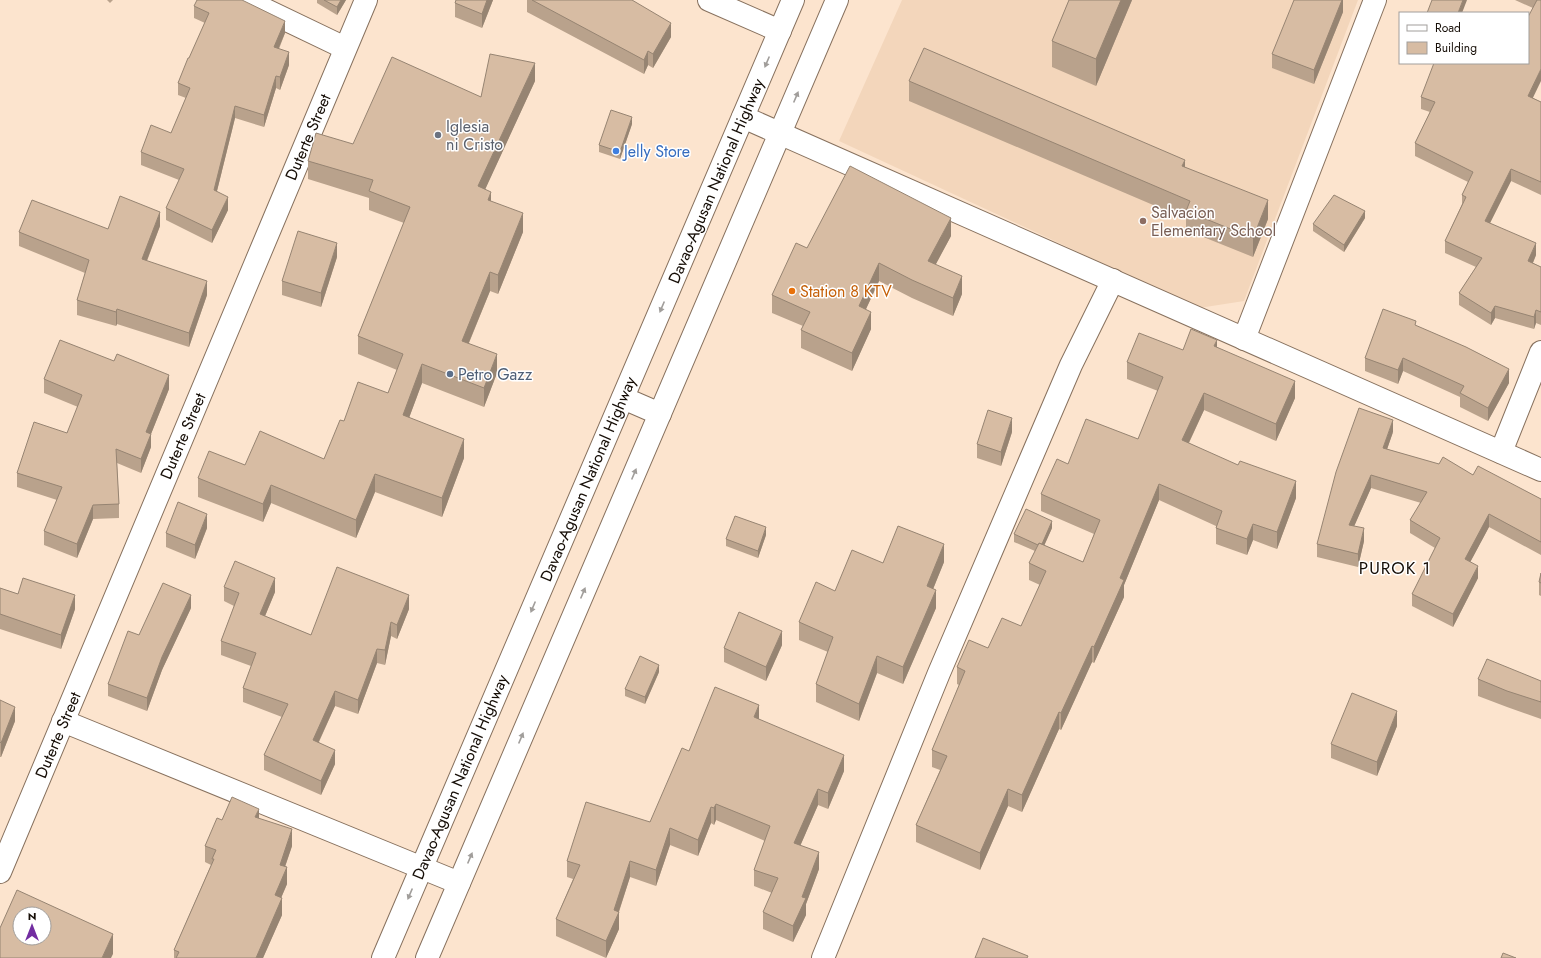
<svg xmlns="http://www.w3.org/2000/svg" width="1541" height="958" font-family="Jost,sans-serif">
<rect width="100%" height="100%" fill="#fce4ce"/>
<path fill="#f3d6bb" d="M902,0H1358L1244,301L1199,308L839,141Z"/>
<g fill="none" stroke-linecap="round" stroke-linejoin="round">
<g stroke="#87715e" stroke-width="24">
<g id="minor">
<path d="M245,0L345,48"/>
<path d="M709,0L780,31"/>
<path d="M743,117L1541,470"/>
<path d="M1244,339L1375,0"/>
<path d="M1501,452L1541,352"/>
<path d="M63,721L459,883"/>
<path d="M0,872L366,0"/>
<path d="M823,958L939,673L1071,365L1113,280"/>
</g>
</g>
<g stroke="#87715e" stroke-width="24">
<g id="highway">
<path d="M623,398L660,414"/>
<path d="M383,958L793,0"/>
<path d="M427,958L837,0"/>
</g>
</g>
<use href="#minor" stroke="#fff" stroke-width="22"/>
<use href="#highway" stroke="#fff" stroke-width="22"/>
</g>
<g fill="#b9a28c">
<path d="M107,0H113L110,3Z"/>
<path d="M317,0H346L337,15L317,3Z"/>
<path d="M456,0H493L482,28L455,17V3Z"/>
<path d="M527,0H632L671,37L653,68L648,65L644,74L527,12Z"/>
<path d="M1069,0H1132L1096,86L1052,67V41Z"/>
<path d="M1343,0V12L1314,84L1272,68V54Z"/>
<path d="M1515,0H1541L1533,98L1541,102V195L1511,181L1490,223L1536,255L1533,263L1541,267V325L1536,323L1534,329L1495,318L1491,325L1459,305V293L1476,267L1445,253V241L1462,204V195L1468,182L1415,156V143L1430,112L1421,109V97L1528,63L1533,8Z"/>
<path d="M194,6L285,33L279,49L289,65L280,90L276,88L264,127L235,118L217,191L228,210L212,243L166,220V208L179,180L141,165V152L171,133L186,98L178,95V83L205,23L194,18Z"/>
<path d="M535,81L485,189L491,201L523,232L498,294L490,291L469,343L497,373L484,407L422,383L409,418L464,458L442,517L375,492L356,538L271,503L263,522L198,497V478L245,465L324,459L344,421L388,393L397,370L358,354V336L404,223L369,210V198L308,179V161L481,97Z"/>
<path d="M909,81L1185,167L1268,219L1253,257L1186,230V219L909,101Z"/>
<path d="M632,124L620,159L599,152V145Z"/>
<path d="M1365,218L1344,252L1313,231V224Z"/>
<path d="M160,226L147,261L207,295L189,347L117,324L116,326L77,315V300L85,273L19,246V232L108,229Z"/>
<path d="M951,236L935,265L962,294L953,316L912,298L879,281L866,309L871,329L852,371L801,348V330L803,326L772,313V295L807,248Z"/>
<path d="M337,257L321,307L282,295V281Z"/>
<path d="M1416,326L1509,383L1488,421L1460,407V397L1403,371L1398,384L1365,371V358Z"/>
<path d="M1217,347L1295,398L1276,441L1204,410L1189,443L1296,498L1277,549L1253,540L1247,555L1216,544V526L1159,500L1124,585V597L1094,663L1092,662L1061,730L1059,729L1022,812L1008,806L980,870L916,842V825L940,770L932,767V750L959,685L957,684V667L988,648L1021,626L1040,585L1029,580V563L1035,551L1014,542V534L1052,528L1044,545L1083,562L1094,534L1041,511V494L1068,464L1138,439L1158,391L1127,379V362L1183,350Z"/>
<path d="M44,379L169,389L151,434V447L141,473L117,463L119,504V518L93,519L77,558L44,545V531L57,500L17,487V473L67,433L78,407L44,393Z"/>
<path d="M1012,432L1001,466L977,458V444Z"/>
<path d="M1393,432L1387,449L1473,475L1541,499V555L1489,527L1470,562L1478,578L1453,627L1412,606V594L1435,548L1410,533V520L1421,503L1371,488L1354,526L1364,541L1358,567L1317,557V544Z"/>
<path d="M207,528L195,559L166,547V533Z"/>
<path d="M766,535L758,558L726,546V539Z"/>
<path d="M944,562L933,589L936,608L903,684L877,673L859,721L816,702V684L828,652L799,640V622L835,591L883,563Z"/>
<path d="M1541,573V596L1539,595V582Z"/>
<path d="M224,587L275,592L265,616L311,635L409,609L397,639L391,636L385,665L377,663L358,714L335,706L319,742L335,764L321,795L264,770V755L282,717L243,702V688L251,666L221,655V641L234,606L224,601Z"/>
<path d="M0,588L18,594L75,609L61,649L0,629Z"/>
<path d="M191,608L162,670L147,711L108,696V684L139,635Z"/>
<path d="M782,645L766,681L724,662V648Z"/>
<path d="M659,672L645,704L625,696V689Z"/>
<path d="M1478,679L1541,681V719L1507,707L1478,696Z"/>
<path d="M0,700L15,721L1,757H0Z"/>
<path d="M759,719L844,771L828,809L818,805L800,846L819,869L806,904V915L793,942L763,929V912L772,893L754,886V870L765,841L716,820L714,825L711,823L698,856L670,845L656,886L630,877L619,912V929L606,958L556,936V919L573,879L567,877V861L650,822L689,751Z"/>
<path d="M1397,726L1377,776L1331,758V744Z"/>
<path d="M259,818L292,846L285,867L287,884L281,898L282,915L263,958H174V950L211,865L205,862V846L222,820Z"/>
</g>
<g fill="#968472">
<path d="M341,0H346L337,15V7Z"/>
<path d="M487,0H493L482,28V14Z"/>
<path d="M1121,0H1132L1096,86V59Z"/>
<path d="M1342,0H1343V12L1314,84V70Z"/>
<path d="M1463,0H1467L1462,13H1458Z"/>
<path d="M285,21V33L274,59V47Z"/>
<path d="M671,23V37L653,68V54Z"/>
<path d="M648,51V65L644,74V60Z"/>
<path d="M289,52V65L280,90V77Z"/>
<path d="M535,63V81L478,205V186Z"/>
<path d="M1541,69V81L1528,108V96Z"/>
<path d="M276,76V88L264,127V115Z"/>
<path d="M235,106V118L214,203V190Z"/>
<path d="M632,117V124L620,159V152Z"/>
<path d="M1185,160V179L1182,166Z"/>
<path d="M1511,169V181L1485,233V221Z"/>
<path d="M491,192V211L488,200Z"/>
<path d="M228,197V210L212,243V230Z"/>
<path d="M1268,200V219L1253,257V238Z"/>
<path d="M1365,211V218L1344,252V245Z"/>
<path d="M160,212V226L142,273V259Z"/>
<path d="M523,213V232L498,294V275Z"/>
<path d="M951,218V236L928,279V261Z"/>
<path d="M337,243V257L321,307V293Z"/>
<path d="M1536,243V255L1528,274V261Z"/>
<path d="M879,263V281L859,324V306Z"/>
<path d="M490,272V291L462,359V341Z"/>
<path d="M962,276V294L953,316V298Z"/>
<path d="M207,281V295L189,347V333Z"/>
<path d="M1495,306V318L1491,325V313Z"/>
<path d="M117,309V324L116,326V312Z"/>
<path d="M1536,310V323L1534,329V317Z"/>
<path d="M871,312V329L852,371V353Z"/>
<path d="M1217,340V357L1214,346Z"/>
<path d="M497,354V373L484,407V388Z"/>
<path d="M1403,358V371L1398,384V370Z"/>
<path d="M422,364V383L403,434V415Z"/>
<path d="M1509,369V383L1488,421V408Z"/>
<path d="M169,375V389L151,434V447L141,473V459L146,432Z"/>
<path d="M1295,381V398L1276,441V424Z"/>
<path d="M1204,393V410L1182,457V440Z"/>
<path d="M1012,418V432L1001,466V452Z"/>
<path d="M1393,420V432L1383,461V448Z"/>
<path d="M464,439V458L442,517V498Z"/>
<path d="M375,474V492L356,538V520Z"/>
<path d="M1371,475V488L1349,538V525Z"/>
<path d="M1296,481V498L1277,549V532Z"/>
<path d="M1159,484V500L1124,585V597L1094,663V647L1120,578Z"/>
<path d="M271,485V503L263,522V504Z"/>
<path d="M93,505V519L77,558V544Z"/>
<path d="M207,514V528L195,559V545Z"/>
<path d="M1489,514V527L1465,572V559Z"/>
<path d="M1052,521V528L1041,553V546Z"/>
<path d="M1253,524V540L1247,555V539Z"/>
<path d="M766,527V535L758,558V551Z"/>
<path d="M1364,528V541L1358,567V554Z"/>
<path d="M944,544V562L927,604V586Z"/>
<path d="M1478,566V578L1453,627V614Z"/>
<path d="M275,578V592L260,628V614Z"/>
<path d="M936,590V608L903,684V667Z"/>
<path d="M75,595V609L61,649V635Z"/>
<path d="M191,595V608L162,670L147,711V698L162,657Z"/>
<path d="M409,595V609L397,639V625Z"/>
<path d="M391,622V636L385,665V650Z"/>
<path d="M782,631V645L766,681V667Z"/>
<path d="M1092,646V662L1061,730V713Z"/>
<path d="M377,649V663L358,714V700Z"/>
<path d="M877,656V673L859,721V704Z"/>
<path d="M659,665V672L645,704V697Z"/>
<path d="M335,691V706L313,754V740Z"/>
<path d="M759,705V722L754,717Z"/>
<path d="M15,707V721L1,757V743Z"/>
<path d="M1397,711V726L1377,776V762Z"/>
<path d="M1059,712V729L1022,812V795Z"/>
<path d="M335,750V764L321,795V781Z"/>
<path d="M844,755V771L828,809V793Z"/>
<path d="M818,789V805L794,860V843Z"/>
<path d="M1008,789V806L980,870V853Z"/>
<path d="M716,804V820L714,825V808Z"/>
<path d="M711,807V823L698,856V840Z"/>
<path d="M259,809V825L255,817Z"/>
<path d="M670,828V845L656,886V870Z"/>
<path d="M292,829V846L280,881V865Z"/>
<path d="M819,852V869L806,904V915L793,942V926L802,897Z"/>
<path d="M630,861V877L616,920L619,912V929L606,958V941L614,910Z"/>
<path d="M287,867V884L275,912V895Z"/>
<path d="M282,898V915L263,958H256Z"/>
<path d="M113,934V954L111,958H102Z"/>
</g>
<g fill="#d7bca3" stroke="#968472" fill-rule="evenodd">
<path d="M197,0H242L285,21L274,47L289,52L280,77L276,76L264,115L235,106L214,190L228,197L212,230L166,208L184,169L141,152L151,125L171,133L190,88L178,83L188,58H189L209,13L194,6Z"/>
<path d="M324,0H341L337,7Z"/>
<path d="M456,0H487L482,14L455,3Z"/>
<path d="M532,0H632L671,23L653,54L648,51L644,60Z"/>
<path d="M1069,0H1121L1096,59L1052,41Z"/>
<path d="M1294,0H1342L1314,70L1272,54Z"/>
<path d="M1432,0H1463L1458,13H1427Z"/>
<path d="M1537,0H1541V69L1528,96L1541,102V182L1511,169L1485,221L1536,243L1528,261L1541,267V312L1536,310L1534,317L1495,306L1491,313L1459,293L1482,258L1445,241L1466,197L1462,195L1473,172L1415,143L1435,102L1421,97L1434,63H1528V17Z"/>
<path d="M924,48L1185,160L1182,166L1268,200L1253,238L1186,211L1190,201L909,81Z"/>
<path d="M490,54L535,63L478,186L491,192L488,200L523,213L498,275L490,272L462,341L497,354L484,388L422,364L403,415L464,439L442,498L375,474L356,520L271,485L263,504L198,478L209,451L245,465L260,431L324,459L340,420L344,421L358,382L388,393L403,354L358,336L410,207L369,191L373,180L308,161L316,133L353,144L392,57L481,97Z"/>
<path d="M611,110L632,117L620,152L599,145Z"/>
<path d="M850,166L951,218L928,261L962,276L953,298L912,280L879,263L859,306L871,312L852,353L801,330L810,312L772,295L796,243L807,248Z"/>
<path d="M1334,195L1365,211L1344,245L1313,224Z"/>
<path d="M120,196L160,212L142,259L207,281L189,333L117,309L116,312L77,300L89,260L19,232L32,200L108,229Z"/>
<path d="M298,231L337,243L321,293L282,281Z"/>
<path d="M1383,309L1416,321L1415,325L1466,347L1509,369L1488,408L1460,393L1464,386L1403,358L1398,370L1365,358Z"/>
<path d="M1191,329L1217,340L1214,346L1295,381L1276,424L1204,393L1182,440L1238,465L1240,461L1296,481L1277,532L1253,524L1247,539L1216,528L1222,511L1159,484L1120,578L1124,580L1094,647L1092,646L1061,713L1059,712L1022,795L1008,789L980,853L916,825L947,756L932,750L965,671L957,667L969,640L988,648L1002,618L1021,626L1046,571L1029,563L1039,543L1083,562L1100,520L1041,494L1057,459L1068,464L1086,419L1138,439L1163,377L1127,362L1139,333L1183,350Z"/>
<path d="M60,340L114,361L117,354L169,375L146,432L151,434L141,459L116,449L119,504L93,505L77,544L44,531L62,487L17,473L34,422L67,433L82,395L44,379Z"/>
<path d="M1359,408L1393,420L1383,448L1439,464L1443,457L1473,475L1478,466L1541,499V542L1489,514L1465,559L1478,566L1453,614L1412,594L1440,538L1410,520L1427,492L1371,475L1349,525L1364,528L1358,554L1317,544L1336,472Z"/>
<path d="M988,410L1012,418L1001,452L977,444Z"/>
<path d="M178,502L207,514L195,545L166,533Z"/>
<path d="M1026,509L1052,521L1042,544L1039,543L1038,545L1014,534Z"/>
<path d="M735,516L766,527L758,551L726,539Z"/>
<path d="M898,526L944,544L927,586L936,590L903,667L877,656L859,704L816,684L833,637L799,622L816,582L835,591L852,550L883,563Z"/>
<path d="M235,561L275,578L260,614L311,635L337,567L409,595L397,625L391,622L385,650L377,649L358,700L335,691L313,740L335,750L321,781L264,755L288,704L243,688L256,653L221,641L239,593L224,587Z"/>
<path d="M1541,573V583L1539,582Z"/>
<path d="M23,578L75,595L61,635L0,614V588L18,594Z"/>
<path d="M163,583L191,595L162,657L147,698L108,684L128,631L139,635Z"/>
<path d="M739,612L782,631L766,667L724,648Z"/>
<path d="M640,656L659,665L645,697L625,689Z"/>
<path d="M1487,659L1541,681V702L1507,691L1478,679Z"/>
<path d="M715,687L759,705L754,717L844,755L828,793L818,789L794,843L819,852L802,897L806,898L793,926L763,912L778,878L754,870L770,826L716,804L714,808L711,807L698,840L670,828L656,870L630,861L614,910L619,912L606,941L556,919L580,865L567,861L586,802L650,822L682,748L689,751Z"/>
<path d="M1352,693L1397,711L1377,762L1331,744Z"/>
<path d="M0,700L15,707L1,743L0,742Z"/>
<path d="M232,797L259,809L255,817L292,829L280,865L287,867L275,895L282,898L256,958H176L179,952L174,950L214,859H212L216,850L205,846L217,818L222,820Z"/>
<path d="M17,890L113,934L102,958H0V928ZM20,914H44V938H20Z"/>
<path d="M983,938L1028,956L1027,958H975Z"/>
<path d="M1503,953L1516,958H1501Z"/>
</g>
<defs><path id="oneway-solid" d="M-6-.8H1V-3.2L6.5 0L1 3.2V.8H-6Z"/></defs>
<g fill="#a19e9b">
<use href="#oneway-solid" transform="translate(767 62) rotate(113)"/>
<use href="#oneway-solid" transform="translate(796 97) rotate(-67)"/>
<use href="#oneway-solid" transform="translate(662 307) rotate(113)"/>
<use href="#oneway-solid" transform="translate(634 474) rotate(-67)"/>
<use href="#oneway-solid" transform="translate(583 593) rotate(-67)"/>
<use href="#oneway-solid" transform="translate(533 607) rotate(113)"/>
<use href="#oneway-solid" transform="translate(521 738) rotate(-67)"/>
<use href="#oneway-solid" transform="translate(470 858) rotate(-67)"/>
<use href="#oneway-solid" transform="translate(410 894) rotate(113)"/>
</g>
<circle fill="#6b7280" stroke="#fff" stroke-width="1.5" cx="438" cy="135" r="4"/>
<circle fill="#3f7fe0" stroke="#fff" stroke-width="1.5" cx="616" cy="151" r="4"/>
<circle fill="#8d6e63" stroke="#fff" stroke-width="1.5" cx="1143" cy="221" r="4"/>
<circle fill="#e8710a" stroke="#fff" stroke-width="1.5" cx="792" cy="291" r="4"/>
<circle fill="#5c6f8a" stroke="#fff" stroke-width="1.5" cx="450" cy="374" r="4"/>
<g text-anchor="middle" dominant-baseline="central" stroke-width="3" stroke-linejoin="round" paint-order="stroke">
<g font-size="16" fill="#5b616d" stroke="#fff" text-anchor="start">
<text x="446" y="126">Iglesia<tspan x="446" dy="18">ni Cristo</tspan></text>
</g>
<g font-size="16" fill="#150d06" stroke="#fff">
<text transform="translate(308 137) rotate(-67)">Duterte Street</text>
<text transform="translate(716 181) rotate(-67)">Davao-Agusan National Highway</text>
<text transform="translate(183 436) rotate(-67)">Duterte Street</text>
<text transform="translate(588 479) rotate(-67)">Davao-Agusan National Highway</text>
<text transform="translate(58 735) rotate(-67)">Duterte Street</text>
<text transform="translate(460 777) rotate(-67)">Davao-Agusan National Highway</text>
</g>
<g font-size="16" fill="#366cbe" stroke="#fff" text-anchor="start">
<text x="624" y="151">Jelly Store</text>
</g>
<g font-size="16" fill="#785e54" stroke="#fff" text-anchor="start">
<text x="1151" y="212">Salvacion<tspan x="1151" dy="18">Elementary School</tspan></text>
</g>
<g font-size="16" fill="#c56008" stroke="#fff" text-anchor="start">
<text x="800" y="291">Station 8 KTV</text>
</g>
<g font-size="16" fill="#4e5e75" stroke="#fff" text-anchor="start">
<text x="458" y="374">Petro Gazz</text>
</g>
<g font-size="17" letter-spacing="1" fill="#150d06" stroke="#fff">
<text x="1395" y="568">PUROK 1</text>
</g>
</g>
<rect x="1399" y="12" width="130" height="52" fill="#ffffff" stroke="#a19e9b"/>
<rect x="1407" y="25" width="20" height="6" fill="#ffffff" stroke="#a19e9b"/>
<text x="1435" y="32" font-size="12" fill="#150d06">Road</text>
<rect x="1407" y="42" width="20" height="12" fill="#d7bca3" stroke="#a19e9b"/>
<text x="1435" y="52" font-size="12" fill="#150d06">Building</text>
<g transform="translate(32 926)"><circle r="19" fill="#ffffff" stroke="#a19e9b"/>
<path d="M0-3L7 15L0 10L-7 15Z" fill="#722da1"/>
<text y="-6" font-size="11" font-weight="bold" text-anchor="middle" fill="#150d06">N</text>
</g>
</svg>
